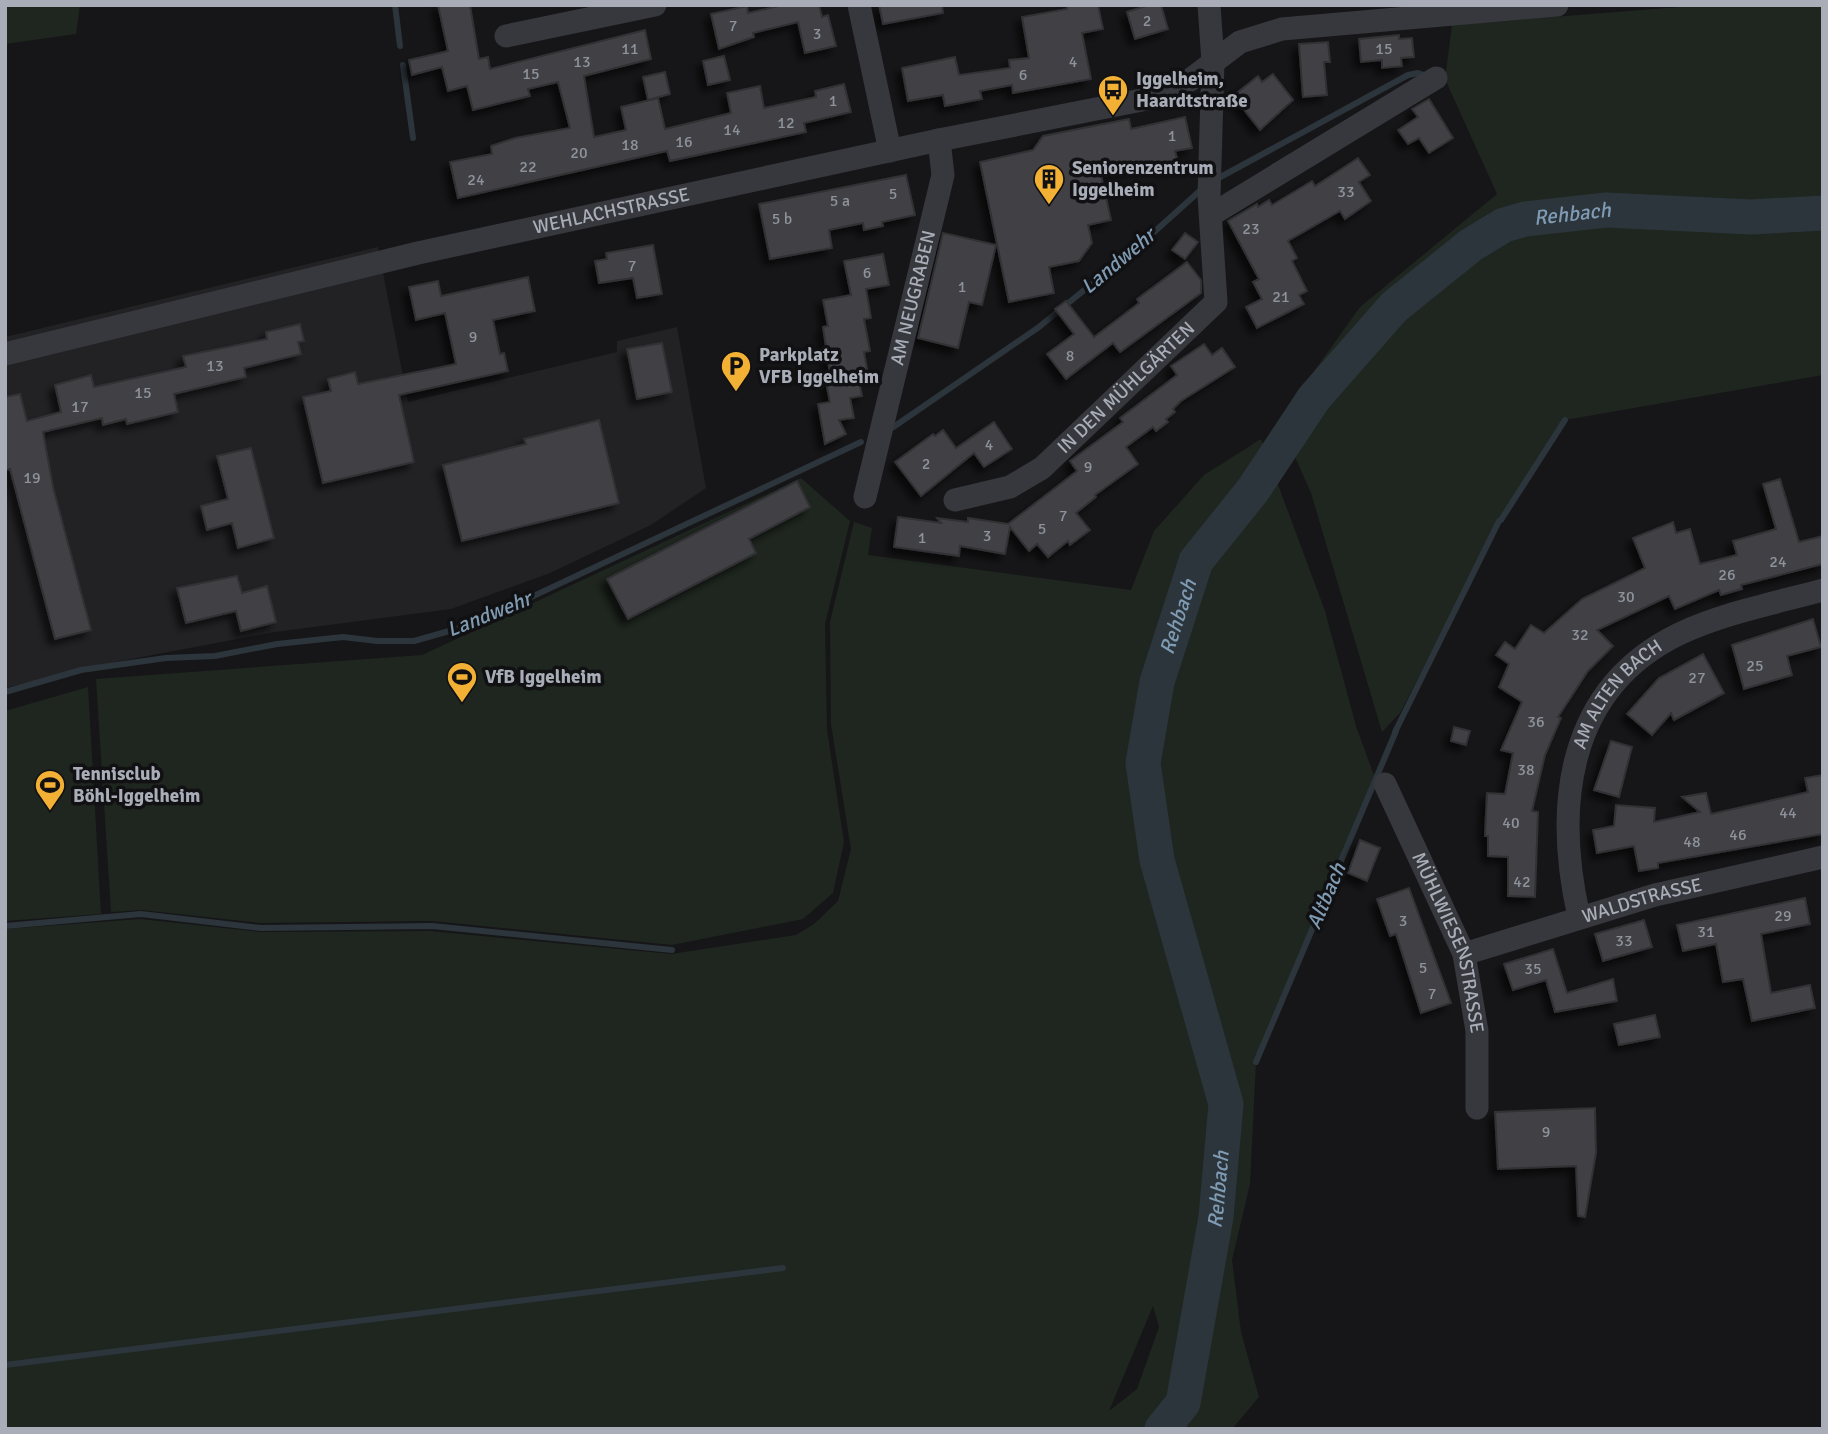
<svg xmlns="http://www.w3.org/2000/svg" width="1828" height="1434" font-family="Signika,sans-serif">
<defs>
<filter id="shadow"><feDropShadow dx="-6" dy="6" stdDeviation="3.5" flood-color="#0009"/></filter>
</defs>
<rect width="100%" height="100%" fill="#161618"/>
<path fill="#222225" d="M378,247L408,402L617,352V341L677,327L706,488L651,525L550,573L451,609L275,632L110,663L5,688V337Z"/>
<g fill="#1e261f" fill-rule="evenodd">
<path d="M5,5H80L76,34L5,44Z"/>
<path d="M1705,5H1823V375L1565,420L1499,521L1400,713L1382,732L1311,493L1279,420L1360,307L1497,194L1445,79L1452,25Z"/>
<path d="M1261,439L1325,611L1356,726L1375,778L1256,1062L1250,1184L1232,1260L1241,1332L1259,1397L1232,1429H5V929L140,919L261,932L430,931L671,954L796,935L814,924L838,901L851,849L831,724L830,622L854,522L872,528L868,555L1131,590L1154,531L1204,475ZM1153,1306L1159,1327L1137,1389L1109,1411Z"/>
<path d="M801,478L850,521L825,624L827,730L844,842L833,893L803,919L672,945L432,921L261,923L142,910L111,912L96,679L422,655Z"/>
<path d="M88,687L101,914L5,921V711Z"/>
</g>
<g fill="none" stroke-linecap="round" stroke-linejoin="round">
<g stroke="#2c353c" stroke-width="6">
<path d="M395,5L400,46"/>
<path d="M403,65L413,138"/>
<path d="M1215,180L1408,75L1418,73L1427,76"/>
<path d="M892,428L1039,327L1143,242L1203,188"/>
<path d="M1501,520L1565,420"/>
<path d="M5,692L81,670L166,658L215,656L277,644L343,637L377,641H414L474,624L861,442"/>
<path d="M1395,732L1499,521"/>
<path d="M5,926L141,914L261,928L432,926L672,950"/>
<path d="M1256,1062L1396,731"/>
<path d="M5,1365L783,1268"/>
</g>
<path stroke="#2c353c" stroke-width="35" id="s1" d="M1162,1429L1183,1403L1216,1217L1226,1104L1157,860L1143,763L1157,682L1196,561L1253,490L1314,398L1394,307L1471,245L1504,225L1525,219L1606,210L1751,217L1823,213"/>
</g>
<g fill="#404145" stroke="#303034" stroke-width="2" filter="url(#shadow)">
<path d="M438,5H470L479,59L488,57L490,69L645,30L651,59L584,76L594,137L626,130L621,107L658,98L665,129L731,113L727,93L760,86L764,108L816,97L815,91L844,84L851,112L804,123L806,132L670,161L667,151L458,198L450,162L492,154L491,146L515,138L570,128L558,82L528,89L530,96L473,110L467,86L448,91L442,67L412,75L409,60L448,51Z"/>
<path d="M783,5H819L822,17L828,15L836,46L805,53L798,22L753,33L754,37L719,49L711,14L747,6L748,13Z"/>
<path d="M879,5H942L943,13L883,24Z"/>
<path d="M1067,5H1098L1103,29L1082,33L1091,79L1013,93L1012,85L980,91L982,99L945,106L943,95L908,101L902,68L955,57L959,75L1010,68L1009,60L1029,58L1022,17L1067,9Z"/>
<path d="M1149,5H1161L1168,29L1135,39L1127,12Z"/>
<path d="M1399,35V39L1412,38L1414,57L1401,58L1402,66L1382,68V60L1361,62L1359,39Z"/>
<path d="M1328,42L1330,62H1324L1327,95L1303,97L1299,44Z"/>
<path d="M724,56L730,80L708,85L703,61Z"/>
<path d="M665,72L670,94L648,100L643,77Z"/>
<path d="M1273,74L1293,100L1260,130L1233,96L1258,76L1262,82Z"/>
<path d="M1429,99L1453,138L1429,153L1419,138L1408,144L1398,130L1418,117L1412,109Z"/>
<path d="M1185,117L1192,148L1175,151L1179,166L1161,170L1159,163L1101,175L1111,220L1088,225L1092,243L1079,261L1049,267L1054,293L1009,302L980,162L1033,150L1043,136L1129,119L1131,129Z"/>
<path d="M1358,158L1370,175L1359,182L1371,201L1345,219L1340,211L1288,241L1297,258L1292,261L1307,291L1299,295L1304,304L1257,328L1246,307L1262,299L1253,282L1259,279L1228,221L1257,204L1258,207L1269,200L1272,205L1312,181L1315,186Z"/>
<path d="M906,175L915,215L882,222L883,226L864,230L863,223L829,230L832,248L770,259L759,204Z"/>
<path d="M943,233L996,245L982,305L969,302L958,348L918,338Z"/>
<path d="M1185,233L1198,242L1185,259L1172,250Z"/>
<path d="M653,245L662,294L637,298L633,278L599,283L595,261L607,259L606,253Z"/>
<path d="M883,254L889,285L866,289L871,318L864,319L870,351L864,352L868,374L858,376L862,396L850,398L854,418L839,420L846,434L825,444L818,404L830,402L826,382L831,381L823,327L828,326L823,300L851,295L844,261Z"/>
<path d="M1187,262L1201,280V293L1120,352L1113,343L1066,379L1047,354L1074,334L1055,309L1066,301L1094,337L1139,303L1137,299Z"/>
<path d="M528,277L535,311L493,320L500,354L504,353L508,371L399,395L414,462L323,483L303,397L331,391L328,379L355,372L358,384L456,364L445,313L416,320L409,287L438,281L441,296Z"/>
<path d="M300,324L304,341L298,342L301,354L244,368L246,377L174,394L178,412L127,424L126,419L103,425L102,418L43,432L53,487L91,630L55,639L10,469L5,470V397L20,394L27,421L61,412L55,385L91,375L94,387L186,367L183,356L267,339L266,332Z"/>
<path d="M662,343L672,392L637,399L627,349Z"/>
<path d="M1204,344L1212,355L1222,348L1235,367L1181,401L1173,409L1175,412L1166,419L1168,422L1156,431L1153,427L1126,447L1138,464L1095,495L1096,497L1076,513L1090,530L1070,545L1068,541L1048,557L1037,544L1029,551L1010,527L1005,554L960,546L959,556L894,547L898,517L941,523L937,518L968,522V518L1008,524L1077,471L1070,461L1123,422L1120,418L1177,375L1171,366Z"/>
<path d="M599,420L619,503L462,541L443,465L526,444L524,439Z"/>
<path d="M994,422L1012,449L984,467L974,453L921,496L895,462L933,434L935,436L943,430L956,448Z"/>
<path d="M251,448L274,538L238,548L232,523L207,530L201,506L228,499L217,456Z"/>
<path d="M1780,479L1799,542L1823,536V564L1741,585L1742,589L1721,595L1719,590L1675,609L1669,596L1597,630L1613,646L1588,671L1558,717L1561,718L1545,755L1532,811L1538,812L1535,897L1508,896V857L1488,856V836H1485L1487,793L1505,794L1513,753L1501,750L1522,702L1499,687L1509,664L1496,655L1505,642L1515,649L1531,625L1544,633L1582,599L1645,568L1633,538L1673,522L1676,533L1690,529L1700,564L1737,555L1733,541L1776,529L1763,484Z"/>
<path d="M797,481L810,507L749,539L756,553L628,619L607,579Z"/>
<path d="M237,576L242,593L267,586L276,622L241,631L236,611L186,623L177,588Z"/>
<path d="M1813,619L1821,647L1787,656L1792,675L1744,689L1732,645Z"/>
<path d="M1703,654L1724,693L1674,720L1671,713L1652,735L1627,714L1659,678Z"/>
<path d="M1454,727L1470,731L1466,745L1451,741Z"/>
<path d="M1611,741L1632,747L1619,797L1594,790Z"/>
<path d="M1823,775V834L1658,863V868L1639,871L1634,846L1597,853L1593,830L1614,826L1616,805L1655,808L1654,822L1700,812L1682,797L1706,793L1711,814L1808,792L1805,778Z"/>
<path d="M1360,840L1380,848L1367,881L1348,873Z"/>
<path d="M1409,888L1451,1003L1421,1013L1396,934L1390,936L1377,899Z"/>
<path d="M1805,898L1810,924L1761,934L1771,993L1810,985L1815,1008L1752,1021L1743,979L1723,982L1716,944L1683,951L1677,925Z"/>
<path d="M1644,920L1652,947L1603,961L1595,934Z"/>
<path d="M1553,949L1567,993L1613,979L1617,1001L1555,1012L1546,980L1513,990L1504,964Z"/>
<path d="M1655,1015L1660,1037L1619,1045L1614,1024Z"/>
<path d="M1595,1108L1596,1153L1585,1217L1578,1216L1576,1166L1498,1169L1495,1112Z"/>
</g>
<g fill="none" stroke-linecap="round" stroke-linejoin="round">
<g stroke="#37383d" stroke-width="23">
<path d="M859,5L890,151"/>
<path d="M506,36L655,5"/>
<path d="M1211,215L1436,78"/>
<path id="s2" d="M5,354L418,253L939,140L1152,98L1190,80L1240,42L1282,29L1557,5"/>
<path id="s3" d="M865,497L943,175L939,140"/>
<path id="s4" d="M955,500L1010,487L1042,468L1216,302L1209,196L1213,62L1209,5"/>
<path id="s5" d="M1385,784L1464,954L1477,1031V1108"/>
<path id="s6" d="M1579,917C1554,806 1566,689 1679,634C1724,613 1775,603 1823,590"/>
<path id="s7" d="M1464,954L1655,895L1823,857"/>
</g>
</g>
<defs>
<g id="bus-pin" transform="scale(1.575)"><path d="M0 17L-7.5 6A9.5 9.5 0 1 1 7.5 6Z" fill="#f2b134" stroke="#111113"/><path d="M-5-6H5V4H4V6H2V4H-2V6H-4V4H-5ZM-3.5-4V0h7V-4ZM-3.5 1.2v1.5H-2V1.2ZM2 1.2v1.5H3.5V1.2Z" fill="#111"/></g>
<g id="building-pin" transform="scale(1.575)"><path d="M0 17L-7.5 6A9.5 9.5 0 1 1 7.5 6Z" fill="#f2b134" stroke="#111113"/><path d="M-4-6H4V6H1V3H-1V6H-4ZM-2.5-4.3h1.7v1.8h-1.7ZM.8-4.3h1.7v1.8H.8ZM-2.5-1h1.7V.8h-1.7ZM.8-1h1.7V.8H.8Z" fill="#111"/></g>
<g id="parking-pin" transform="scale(1.575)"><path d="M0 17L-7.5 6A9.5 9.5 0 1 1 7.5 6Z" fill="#f2b134" stroke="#111113"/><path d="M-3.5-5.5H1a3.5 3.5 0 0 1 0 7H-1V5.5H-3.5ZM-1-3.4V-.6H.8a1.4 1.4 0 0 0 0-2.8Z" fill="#111"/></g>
<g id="stadium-pin" transform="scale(1.575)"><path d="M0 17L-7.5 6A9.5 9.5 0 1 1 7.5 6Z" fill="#f2b134" stroke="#111113"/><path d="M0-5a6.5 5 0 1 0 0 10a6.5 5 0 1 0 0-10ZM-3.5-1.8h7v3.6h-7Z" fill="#111"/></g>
</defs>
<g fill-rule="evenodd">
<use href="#bus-pin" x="1113" y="90"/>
<use href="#building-pin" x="1049" y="179"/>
<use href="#parking-pin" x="736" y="366"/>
<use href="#stadium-pin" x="462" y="677"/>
<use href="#stadium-pin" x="50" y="785"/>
</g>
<g text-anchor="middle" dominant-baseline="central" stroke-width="7" stroke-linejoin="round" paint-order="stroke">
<g font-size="16" fill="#8e929b">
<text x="1147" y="21">2</text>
<text x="733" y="26">7</text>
<text x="817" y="34">3</text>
<text x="630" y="49">11</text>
<text x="1384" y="49">15</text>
<text x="582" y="62">13</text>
<text x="1073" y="62">4</text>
<text x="531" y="74">15</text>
<text x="1023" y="75">6</text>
<text x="833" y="101">1</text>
<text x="786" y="123">12</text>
<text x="732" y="130">14</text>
<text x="1172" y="136">1</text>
<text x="684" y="142">16</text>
<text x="630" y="145">18</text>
<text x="579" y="153">20</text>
<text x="528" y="167">22</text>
<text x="476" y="180">24</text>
<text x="1346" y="192">33</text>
<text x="893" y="194">5</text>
<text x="840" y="201">5 a</text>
<text x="782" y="219">5 b</text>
<text x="1251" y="229">23</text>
<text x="632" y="266">7</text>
<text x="867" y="273">6</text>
<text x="962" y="287">1</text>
<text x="1281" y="297">21</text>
<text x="473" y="337">9</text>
<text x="1070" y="356">8</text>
<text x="215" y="366">13</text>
<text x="143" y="393">15</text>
<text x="80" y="407">17</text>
<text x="989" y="445">4</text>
<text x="926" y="464">2</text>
<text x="1088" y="467">9</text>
<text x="32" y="478">19</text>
<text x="1063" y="516">7</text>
<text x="1042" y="529">5</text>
<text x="987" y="536">3</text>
<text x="922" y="538">1</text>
<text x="1778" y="562">24</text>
<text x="1727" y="575">26</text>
<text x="1626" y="597">30</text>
<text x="1580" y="635">32</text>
<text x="1755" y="666">25</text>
<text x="1697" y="678">27</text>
<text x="1536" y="722">36</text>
<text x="1526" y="770">38</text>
<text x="1788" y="813">44</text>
<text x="1511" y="823">40</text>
<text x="1738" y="835">46</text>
<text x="1692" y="842">48</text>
<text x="1522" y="882">42</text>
<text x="1783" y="916">29</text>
<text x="1403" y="921">3</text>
<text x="1706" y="932">31</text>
<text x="1624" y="941">33</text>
<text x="1423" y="968">5</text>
<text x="1533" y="969">35</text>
<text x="1432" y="994">7</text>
<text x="1546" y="1132">9</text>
</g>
<g font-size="19" font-weight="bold" fill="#a8adb8" stroke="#111113" text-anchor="start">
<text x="1136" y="79">Iggelheim,<tspan x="1136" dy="22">Haardtstraße</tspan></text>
<text x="1072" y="168">Seniorenzentrum<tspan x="1072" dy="22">Iggelheim</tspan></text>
<text x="759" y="355">Parkplatz<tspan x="759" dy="22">VFB Iggelheim</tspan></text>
<text x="485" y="677">VfB Iggelheim</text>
<text x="73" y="774">Tennisclub<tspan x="73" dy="22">Böhl-Iggelheim</tspan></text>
</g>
<g font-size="19" fill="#a8adb8" stroke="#111113">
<text stroke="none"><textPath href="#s2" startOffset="623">WEHLACHSTRASSE</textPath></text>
<text stroke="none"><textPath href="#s3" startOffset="205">AM NEUGRABEN</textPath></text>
<text stroke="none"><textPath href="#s4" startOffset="210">IN DEN MÜHLGÄRTEN</textPath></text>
<text stroke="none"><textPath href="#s6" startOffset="238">AM ALTEN BACH</textPath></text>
<text stroke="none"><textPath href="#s7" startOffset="186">WALDSTRASSE</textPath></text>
<text stroke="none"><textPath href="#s5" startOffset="172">MÜHLWIESENSTRASSE</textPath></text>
</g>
<g font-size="21" font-style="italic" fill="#7f9bb3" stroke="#111113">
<text stroke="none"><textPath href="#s1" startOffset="1426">Rehbach</textPath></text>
<text transform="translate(1118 261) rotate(-40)">Landwehr</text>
<text transform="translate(489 614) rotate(-22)">Landwehr</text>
<text stroke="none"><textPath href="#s1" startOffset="838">Rehbach</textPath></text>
<text transform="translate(1326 896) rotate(-67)">Altbach</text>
<text stroke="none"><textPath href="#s1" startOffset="250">Rehbach</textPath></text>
</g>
</g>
<rect width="1828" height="1434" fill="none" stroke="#a8adb8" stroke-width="14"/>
</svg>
